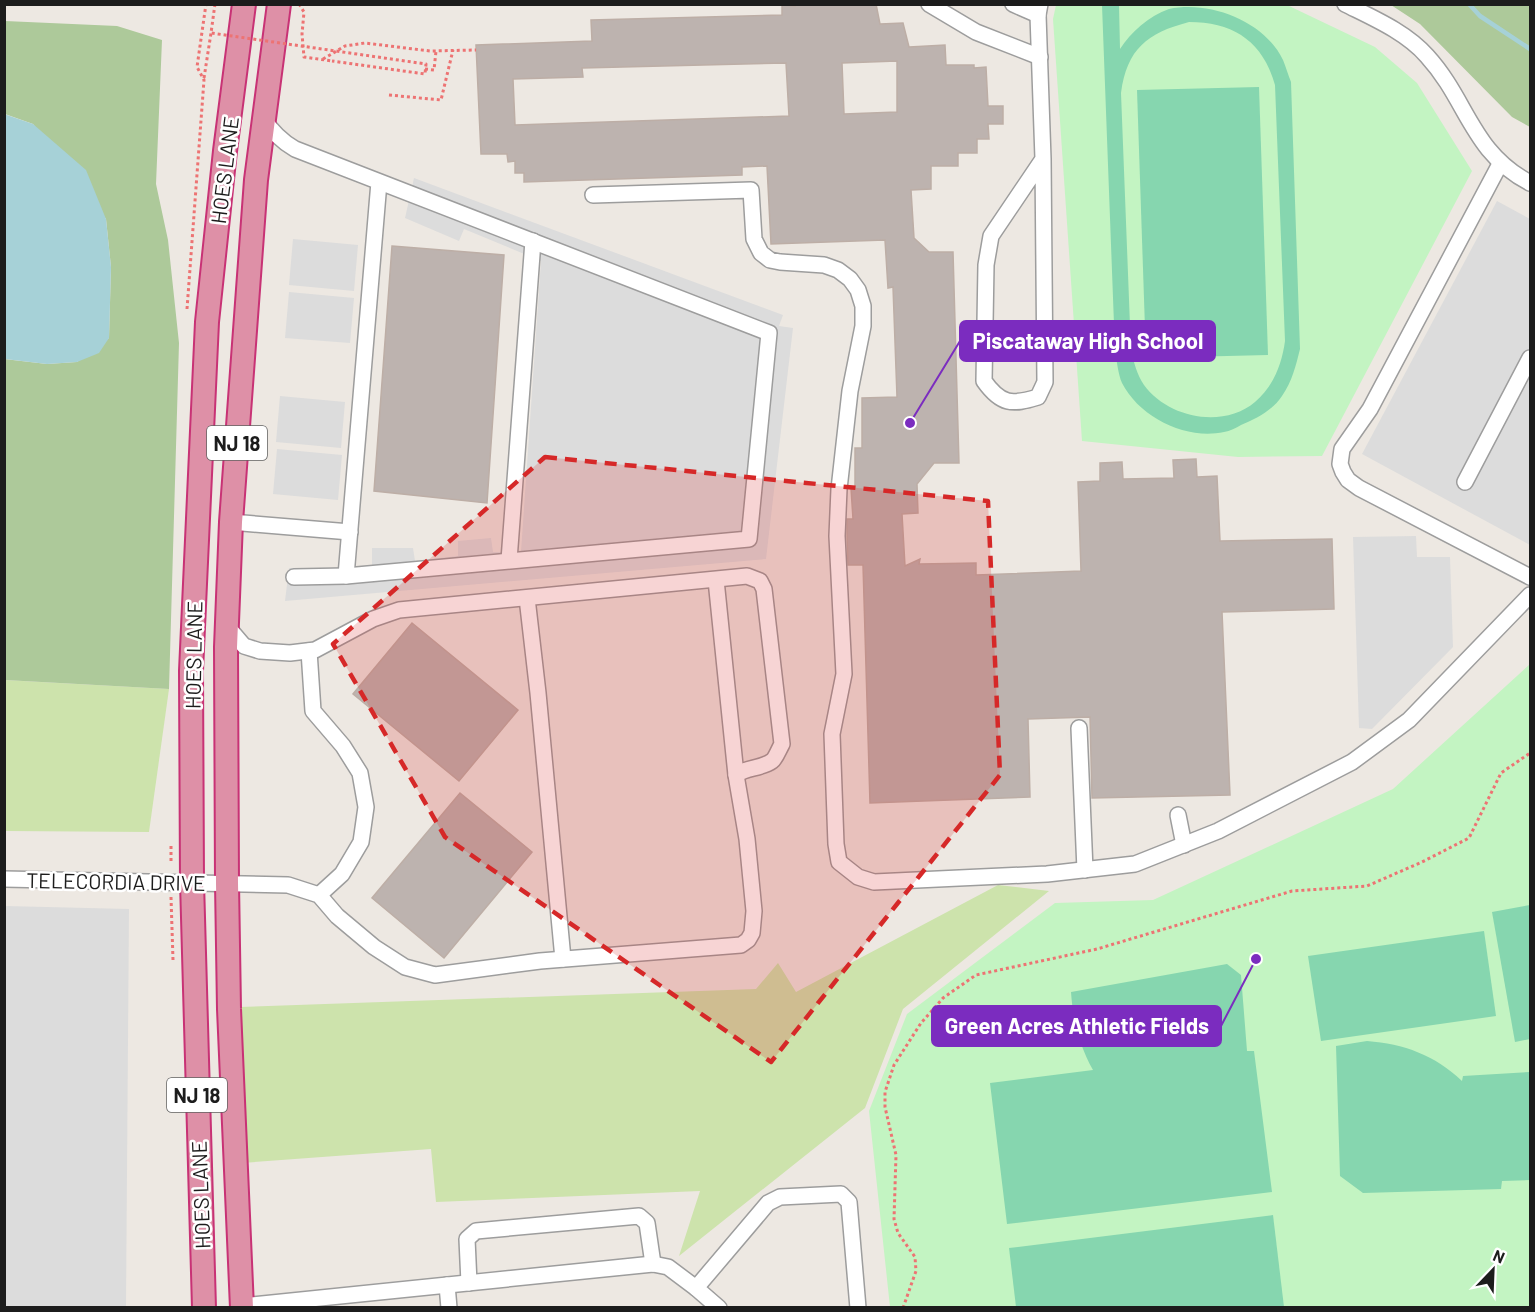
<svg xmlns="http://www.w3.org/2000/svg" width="1535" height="1312" font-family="Barlow,sans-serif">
<rect width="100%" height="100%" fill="#ede8e2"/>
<g fill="#cde3ac">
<path d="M4,680L169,689L149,832L5,831Z"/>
<path d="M998,885L1049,891L903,1009L865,1108L679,1256L700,1191L436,1202L431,1149L242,1163L239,1007L756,989L778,963L796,992Z"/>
</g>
<g fill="#adc99a">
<path d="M1391,5H1530V127L1512,117L1420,24Z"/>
<path d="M5,21L117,26L162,40L156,184L168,240L179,343L169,689L5,680L4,359L47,364L77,362L109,338L111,267L106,219L33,124L5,114Z"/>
</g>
<g fill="#c3f4c2">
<path d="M1056,5H1287L1375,47L1417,83L1472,171L1322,456L1238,457L1082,441L1053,19Z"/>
<path d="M1530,664V1307H890L869,1111L907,1014L1055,903L1153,900L1393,789Z"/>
</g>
<g fill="#86d6af" fill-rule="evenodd">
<path d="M1102,5H1119L1120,49C1131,32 1149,16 1169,9C1211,0 1265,22 1283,60C1286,67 1288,75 1291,82L1300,349C1296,365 1292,382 1282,396C1273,410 1256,419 1241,425C1236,428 1230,431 1224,432C1186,440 1140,418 1122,383C1118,374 1117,361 1115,351ZM1189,22C1234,22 1263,42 1275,85L1285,341C1282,363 1274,386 1255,402C1223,429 1168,418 1144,385C1137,375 1134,362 1131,351L1121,93C1127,49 1147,33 1189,22Z"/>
<path d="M1259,87L1268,355L1146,358L1137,90Z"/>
<path d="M1530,905V1039L1515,1042L1492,912Z"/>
<path d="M1484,931L1496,1016L1321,1041L1308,956Z"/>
<path d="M1227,964L1241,975L1247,1051H1254L1272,1192L1007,1224L990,1083L1093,1070C1079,1045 1073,1020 1071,992Z"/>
<path d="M1367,1041C1404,1044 1435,1055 1462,1081L1463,1076L1530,1072V1180L1502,1181L1501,1189L1363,1193L1340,1176L1336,1046Z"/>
<path d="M1273,1215L1284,1307H1016L1009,1248Z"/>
</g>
<g fill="#dcdcdc">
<path d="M414,178L783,315L779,326L793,328L766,559L285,601L289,568L372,570V548H413L415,561L458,556V541L491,538L493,552H521L541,261L464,229L459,241L405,218Z"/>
<path d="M1497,201L1530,219V545L1362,454Z"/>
<path d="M293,239L358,245L354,291L289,285Z"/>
<path d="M289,292L354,298L350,343L285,338Z"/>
<path d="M280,396L345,402L341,448L276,442Z"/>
<path d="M277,449L342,455L338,500L273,494Z"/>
<path d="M1416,536L1417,557H1450L1453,647L1372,729L1359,728L1353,537Z"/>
<path d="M5,906L129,909L126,1307H5Z"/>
</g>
<path fill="#a6d1d7" d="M4,114L33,124L86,170L106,219L111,267L109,338L99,353L77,362L47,364L5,359Z"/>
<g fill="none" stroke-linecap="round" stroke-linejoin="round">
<path stroke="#a6d1d7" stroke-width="4.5" d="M1469,4L1480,16L1530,49"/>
</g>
<g fill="#bdb3af" stroke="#bdaea6" stroke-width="1.5" fill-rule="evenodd">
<path d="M795,4H876L880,24L903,23L909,47L945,45L946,65H974V68L986,67L988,106H1003V124H988L989,139H977V153H958V166H931V189L911,190L914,238L929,252H953L959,463H934L917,484L918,513L902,514L905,566L920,559L919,564L976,563V575L1081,571L1078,482L1100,481V463L1122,462L1123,479L1174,478L1173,460L1196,459L1197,477L1217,476L1220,541L1332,539L1334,609L1222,612L1230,795L1092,798L1090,717L1028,719L1030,797L870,803L863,565H848L847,536V519H853L851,488H855V448H862V398L897,397L893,287L888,288L885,240L771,244L767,166L742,167V175L524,182V173H515V161L508,162L507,154H481L476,45L592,41L591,20L782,15V5L795,6ZM897,61V112L844,114L842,63ZM786,63L789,116L515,125L513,79L583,77L582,68Z"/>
<path d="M392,246L504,255L487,503L374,491Z"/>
<path d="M412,623L518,710L459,781L353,694Z"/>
<path d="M460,793L532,852L444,958L372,898Z"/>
</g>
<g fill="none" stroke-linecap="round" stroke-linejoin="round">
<g stroke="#9d9d9d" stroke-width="18">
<g id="minor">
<path d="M929,4L976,32L1040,57"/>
<path d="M1013,4L1038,15"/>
<path d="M1040,4L1038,15L1043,159L1045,382L1038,397C1012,405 1001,405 984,381L986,265L991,236L1043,159"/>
<path d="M1345,4C1373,18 1406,32 1427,56C1468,101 1471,152 1530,183"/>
<path d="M263,118C272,132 281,141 295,149L769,333L749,539L346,576L379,182"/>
<path d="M1500,164L1370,409L1342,449L1340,464L1343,472L1348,480L1359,488L1530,577"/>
<path d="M593,195L751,190L754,239L761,253L770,260L780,262L824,265L838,270L850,279L858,290L863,306V326L850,391L839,489L837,536L844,674L832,734L836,844L839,862L858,877L874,882L1047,874L1135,864L1218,831L1352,762L1409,720L1530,595"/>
<path d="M1465,482L1530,358"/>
<path d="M231,522L350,532"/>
<path d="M509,560L533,241"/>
<path d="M294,577L346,576"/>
<path d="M716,580L736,775"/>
<path d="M527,598L538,693L563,959"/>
<path d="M309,651L313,711L343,746L360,773L366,807L361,842L342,874L319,895"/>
<path d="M1079,728L1085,870"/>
<path d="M1178,815L1184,845"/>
<path d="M4,879L288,885L319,895L337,916L374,947L405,967L435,975L540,961L741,945L748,940L752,933L754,911L747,839L736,775C746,767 761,769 772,761C776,758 779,749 782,744L764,589L760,581L747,576L399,610L373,619L315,650L290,653L260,651L244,646L227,626"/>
<path d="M469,1283L467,1239L476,1231L639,1216L647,1223L653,1264"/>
<path d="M447,1285L449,1308"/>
<path d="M242,1306L653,1264L668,1267L696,1288"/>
<path d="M719,1308L696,1288L768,1203L780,1197L841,1194L849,1202L858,1308"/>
</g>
</g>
<g stroke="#c83275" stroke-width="26">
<g id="highway">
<path d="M204,1308L192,882L191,671L207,322L225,151L244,4"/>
<path d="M242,1308L229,1009L227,883L226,647L231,522L256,180L279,4"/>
</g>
</g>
<g stroke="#ed7373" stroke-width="3" stroke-dasharray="3 3" stroke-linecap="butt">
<path d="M299,4L304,12L302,34L304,57L332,61"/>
<path d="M323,59L345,46L365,43L430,51L476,50"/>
<path d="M425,69L434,70L436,51"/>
<path d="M204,78L211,33"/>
<path d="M389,95L441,100L453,50"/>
<path d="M187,309L204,80L197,67L206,4"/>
<path d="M171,861V846"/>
<path d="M171,897L173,960"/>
<path d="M903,1308L916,1271L915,1257L898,1233L894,1219L896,1155L885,1107V1092L894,1065L921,1023L943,998L976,975L1097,949L1292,891L1367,886L1422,862L1469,838L1501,773L1530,753"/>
</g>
<use href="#minor" stroke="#fff" stroke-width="15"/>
<use href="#highway" stroke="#de90a7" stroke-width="22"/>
<path stroke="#ed7373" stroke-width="3" stroke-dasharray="3 3" stroke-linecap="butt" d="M215,4L211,33L426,64L425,74L332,61"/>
</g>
<path fill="#d62828" fill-opacity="0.2" stroke="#d62828" stroke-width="4.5" stroke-dasharray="12 8" stroke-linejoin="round" d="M545,457L988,501L1000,775L771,1062L445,837L333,644Z"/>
<g text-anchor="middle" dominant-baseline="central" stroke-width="5" stroke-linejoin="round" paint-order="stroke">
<g fill="#fff" stroke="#606060" stroke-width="1.5">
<rect x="207" y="426" width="60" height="34" rx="4.5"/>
<rect x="167" y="1078" width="60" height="34" rx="4.5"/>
</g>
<g font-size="20" font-weight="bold" fill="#1c1c1c">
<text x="237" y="443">NJ 18</text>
<text x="197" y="1095">NJ 18</text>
</g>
<g font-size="21" fill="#1c1c1c" stroke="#fff">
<text transform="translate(224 170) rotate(-83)">HOES LANE</text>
<text transform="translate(193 655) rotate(-89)">HOES LANE</text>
<text transform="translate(116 881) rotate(1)">TELECORDIA DRIVE</text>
<text transform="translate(200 1195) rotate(-92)">HOES LANE</text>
</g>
</g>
<path fill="none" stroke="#7b2cbf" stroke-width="2" d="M910 423L960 341M1256 959L1221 1026"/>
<g fill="#7b2cbf" stroke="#fff" stroke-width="2">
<circle cx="910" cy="423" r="6"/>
<circle cx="1256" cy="959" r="6"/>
</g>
<g fill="#7b2cbf" stroke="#7b2cbf" stroke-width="2">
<rect x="960" y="321" width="255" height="40" rx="6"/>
<rect x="932" y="1006" width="289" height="40" rx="6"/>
</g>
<g font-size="22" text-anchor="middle" font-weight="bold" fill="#fff">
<text x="1088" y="349">Piscataway High School</text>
<text x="1077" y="1034">Green Acres Athletic Fields</text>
</g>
<rect width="1535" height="1312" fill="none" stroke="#1c1c1c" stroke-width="12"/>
<g transform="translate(1493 1270) rotate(23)" stroke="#ffffff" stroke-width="4.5" paint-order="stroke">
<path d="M0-4.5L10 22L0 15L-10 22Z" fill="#1c1c1c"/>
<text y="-9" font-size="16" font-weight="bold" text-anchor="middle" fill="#1c1c1c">N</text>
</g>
</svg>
